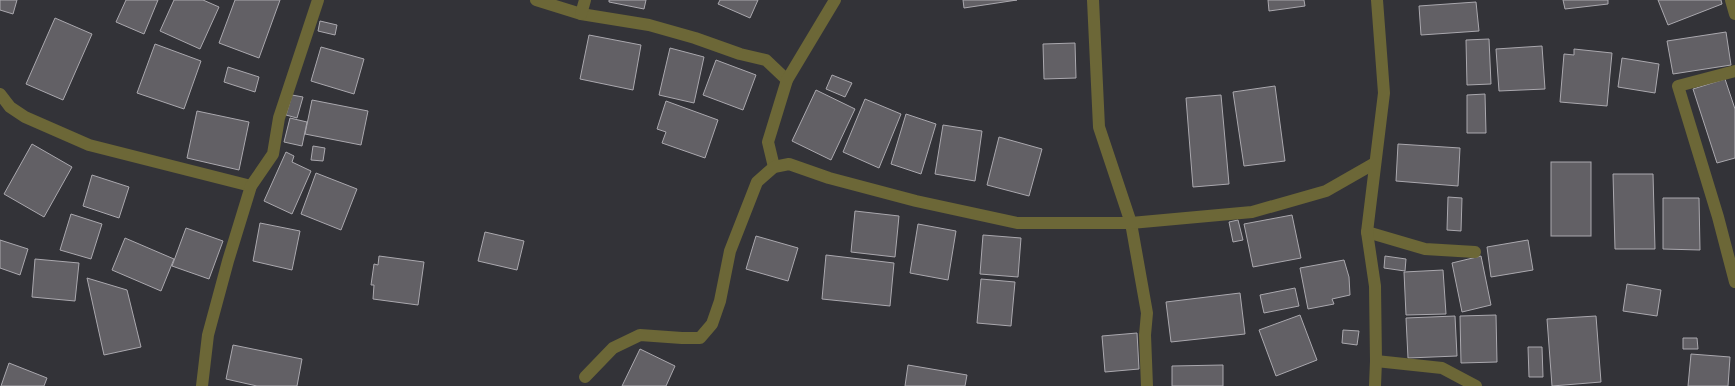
<svg xmlns="http://www.w3.org/2000/svg" width="1735" height="386" font-family="Rubik,sans-serif">
<rect width="100%" height="100%" fill="#333338"/>
<g fill="#626065" stroke="#aaa8ae">
<path d="M0,0H17L13,14L0,10Z"/>
<path d="M126,0H158L144,34L116,22Z"/>
<path d="M174,0H203L219,7L200,49L160,31Z"/>
<path d="M235,0H280L259,58L219,43Z"/>
<path d="M609,0H646L644,9L609,2Z"/>
<path d="M720,0H758L750,18L718,4Z"/>
<path d="M963,0H1017L964,8Z"/>
<path d="M1268,0H1304L1305,6L1269,11Z"/>
<path d="M1563,0H1608V4L1565,9Z"/>
<path d="M1658,0H1721L1722,4L1668,25Z"/>
<path d="M1476,2L1479,31L1421,35L1419,6Z"/>
<path d="M55,18L92,34L63,100L26,84Z"/>
<path d="M320,21L337,25L335,35L318,31Z"/>
<path d="M1726,32L1731,65L1673,74L1667,41Z"/>
<path d="M589,35L641,45L633,90L580,79Z"/>
<path d="M1489,39L1491,84L1467,85L1466,40Z"/>
<path d="M1075,43L1076,78L1044,79L1043,44Z"/>
<path d="M155,44L201,61L184,109L137,93Z"/>
<path d="M1542,46L1545,89L1499,91L1496,49Z"/>
<path d="M321,47L364,59L354,94L311,81Z"/>
<path d="M670,48L704,57L694,103L659,95Z"/>
<path d="M1574,49L1612,53L1607,106L1560,102L1564,54L1574,55Z"/>
<path d="M1622,58L1659,64L1655,93L1618,87Z"/>
<path d="M716,60L756,75L743,110L703,95Z"/>
<path d="M228,67L259,77L255,92L224,82Z"/>
<path d="M832,75L852,83L845,97L826,89Z"/>
<path d="M1725,79L1735,109V158L1717,163L1693,89Z"/>
<path d="M1275,86L1285,161L1244,166L1233,92Z"/>
<path d="M816,90L855,109L831,160L792,141Z"/>
<path d="M1485,94L1486,133H1467V95Z"/>
<path d="M292,95L303,97L297,118L286,115Z"/>
<path d="M1221,95L1229,184L1193,187L1186,98Z"/>
<path d="M865,99L901,114L879,168L843,152Z"/>
<path d="M312,100L368,111L361,145L305,134Z"/>
<path d="M666,101L718,120L705,158L662,143L666,132L657,129Z"/>
<path d="M197,111L249,122L239,170L187,158Z"/>
<path d="M906,114L936,124L921,174L891,164Z"/>
<path d="M290,118L307,122L302,146L284,142Z"/>
<path d="M943,125L982,131L975,181L935,174Z"/>
<path d="M999,137L1042,149L1029,196L987,185Z"/>
<path d="M32,144L72,167L44,217L4,194Z"/>
<path d="M1398,144L1460,148L1458,186L1396,181Z"/>
<path d="M313,146L325,148L323,161L311,160Z"/>
<path d="M286,152L294,156L292,162L311,171L292,214L264,201Z"/>
<rect x="1551" y="162" width="40" height="74"/>
<path d="M316,173L357,189L341,230L301,214Z"/>
<path d="M1613,174H1653L1655,249H1615Z"/>
<path d="M92,175L129,187L119,218L83,206Z"/>
<path d="M1448,197L1462,198L1461,231L1447,230Z"/>
<path d="M1663,198H1699L1700,250L1663,249Z"/>
<path d="M855,211L899,216L895,257L851,252Z"/>
<path d="M71,214L102,224L91,259L60,250Z"/>
<path d="M1292,215L1301,258L1253,267L1244,224Z"/>
<path d="M1238,220L1243,240L1233,242L1229,222Z"/>
<path d="M260,223L300,231L292,270L253,261Z"/>
<path d="M918,224L956,231L948,280L910,273Z"/>
<path d="M186,228L223,241L209,279L172,266Z"/>
<path d="M485,232L524,241L517,270L478,261Z"/>
<path d="M983,235L1021,238L1018,277L980,274Z"/>
<path d="M756,236L798,248L788,281L746,269Z"/>
<path d="M125,238L174,259L161,291L112,270Z"/>
<path d="M0,240L28,249L20,275L0,268Z"/>
<path d="M1528,240L1533,270L1491,277L1487,247Z"/>
<path d="M826,255L894,263L890,306L822,299Z"/>
<path d="M379,256L424,262L418,305L373,299L374,285H371L374,264L378,265Z"/>
<path d="M1385,256L1406,259L1405,271L1384,268Z"/>
<path d="M1481,256L1491,305L1462,312L1452,263Z"/>
<path d="M35,259L79,263L75,301L32,297Z"/>
<path d="M1344,260L1349,277L1350,295L1332,299L1334,304L1308,309L1300,268Z"/>
<path d="M1443,270L1446,314L1406,315L1404,272Z"/>
<path d="M87,278L127,290L141,347L104,355Z"/>
<path d="M981,279L1015,282L1011,326L977,323Z"/>
<path d="M1627,284L1661,290L1657,316L1623,311Z"/>
<path d="M1295,288L1299,306L1264,313L1260,295Z"/>
<path d="M1240,293L1245,334L1171,342L1166,302Z"/>
<path d="M1300,315L1317,360L1276,376L1259,330Z"/>
<path d="M1496,315L1497,362L1461,363L1460,316Z"/>
<path d="M1455,316L1457,356L1408,358L1406,318Z"/>
<path d="M1596,316L1601,382L1552,386L1547,319Z"/>
<path d="M1343,330L1359,331L1357,345L1342,343Z"/>
<path d="M1137,333L1139,369L1105,372L1102,336Z"/>
<path d="M1683,338H1697L1698,349H1683Z"/>
<path d="M233,345L302,359L297,386H257L226,379Z"/>
<path d="M1528,347H1542L1543,377H1529Z"/>
<path d="M640,349L675,366L666,386H622Z"/>
<path d="M1691,354L1730,357L1728,386H1688Z"/>
<path d="M9,363L47,378L44,386H1Z"/>
<path d="M908,365L967,375L965,386H905Z"/>
<path d="M1223,365V386H1172V366Z"/>
</g>
<g fill="none" stroke-linecap="round" stroke-linejoin="round">
<g stroke="#6c6737" stroke-width="12">
<path d="M536,0L581,14L649,25L695,38L740,54L766,60L787,80"/>
<path d="M1093,0L1099,127L1131,223L1147,313L1145,335L1147,386"/>
<path d="M1731,0L1735,14"/>
<path d="M581,14L585,0"/>
<path d="M1735,71L1678,86L1718,217L1735,282"/>
<path d="M0,94L10,107L25,117L89,145L251,186"/>
<path d="M774,167L768,142L787,80L835,0"/>
<path d="M1367,232L1425,249L1475,252"/>
<path d="M1376,361L1442,368L1476,386"/>
<path d="M585,377L613,348L640,335L682,338H700L712,324L720,301L730,251L757,182L774,167L789,164L829,178L916,201L1017,223H1131L1252,212L1326,191L1375,163"/>
<path d="M202,386L208,335L228,261L251,186L273,154L279,118L318,0"/>
<path d="M1375,386L1376,361L1375,286L1367,232L1384,93L1377,0"/>
</g>
</g>
</svg>
